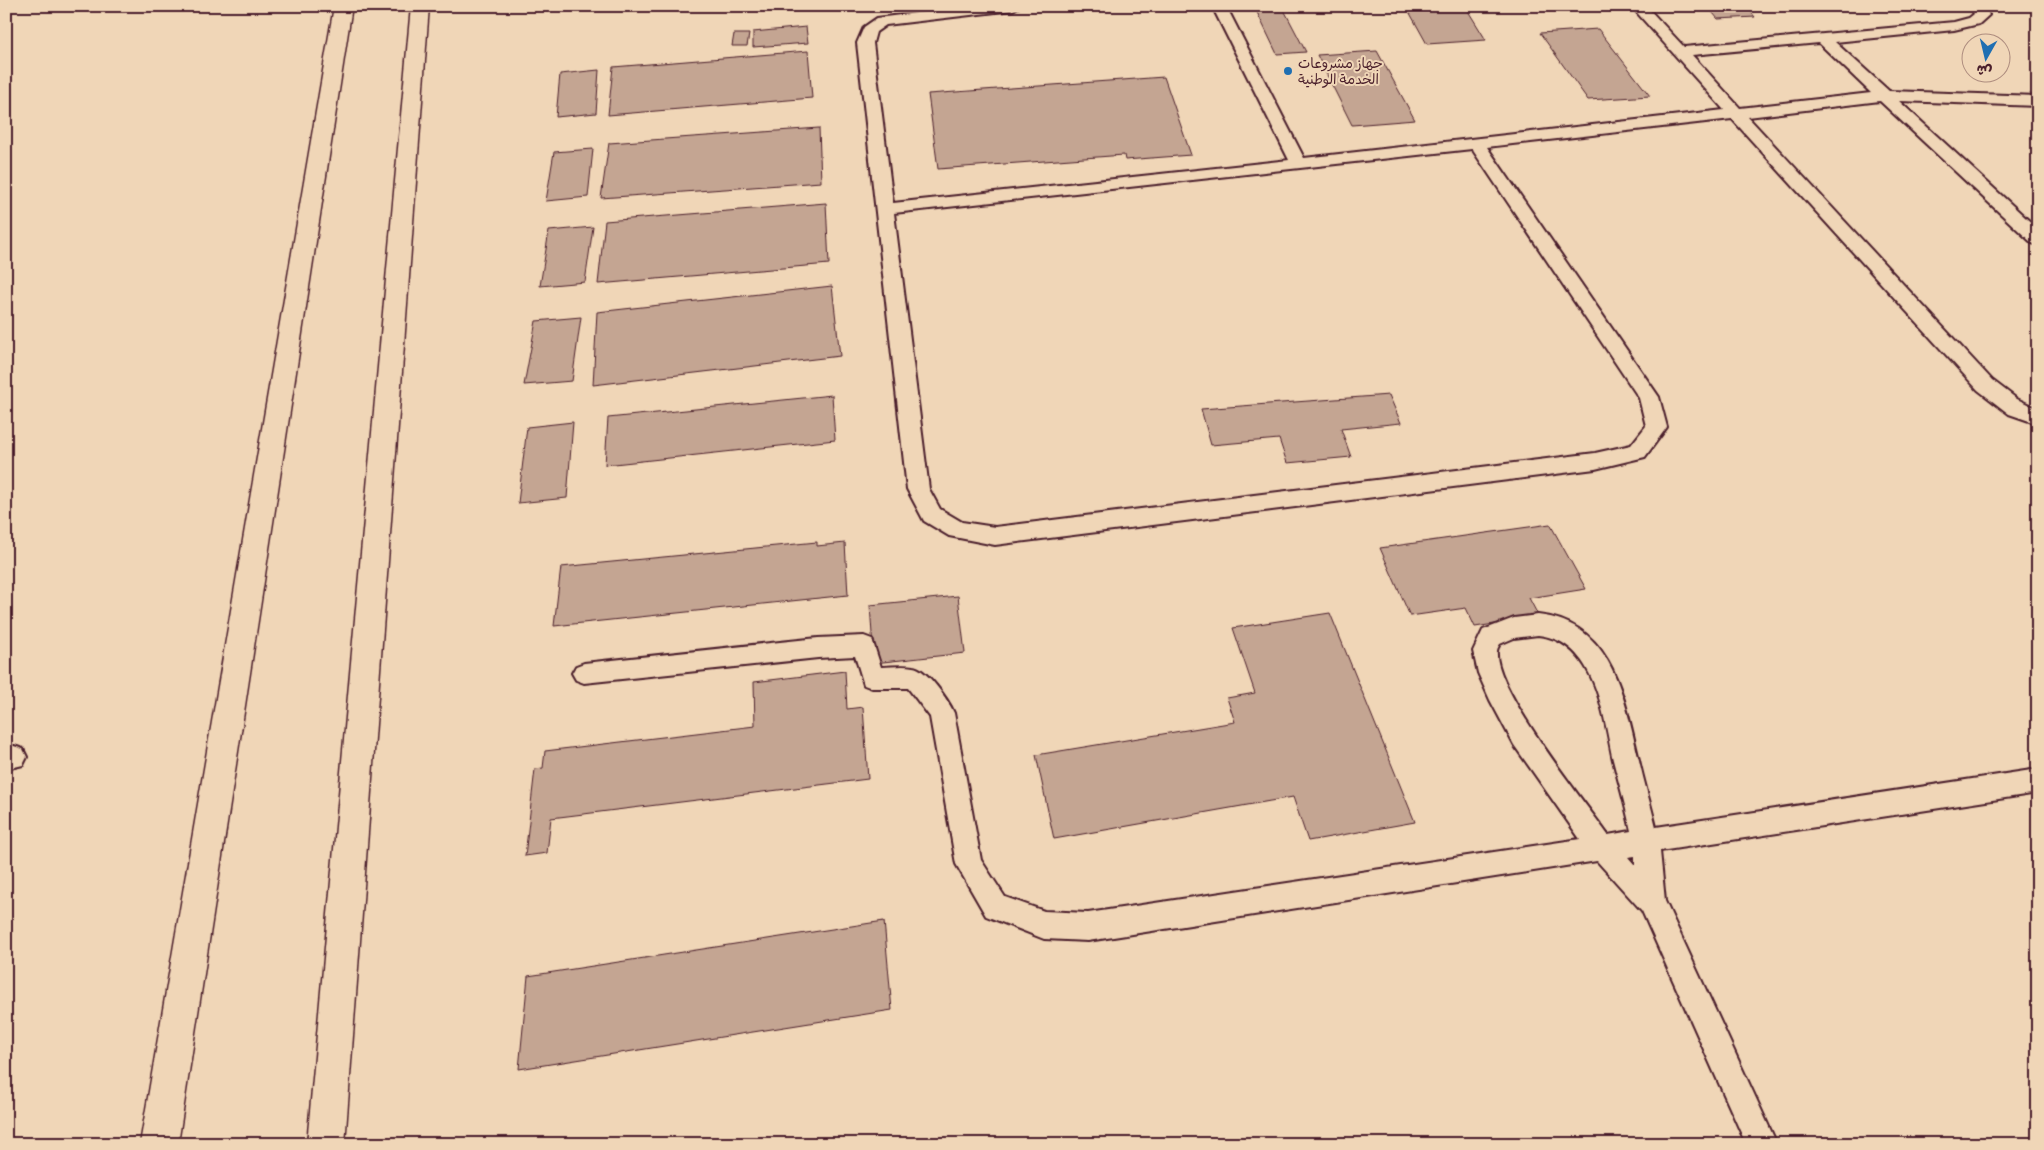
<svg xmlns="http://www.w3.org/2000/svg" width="2044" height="1150" font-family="Itim,'Playpen Sans Arabic',sans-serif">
<rect width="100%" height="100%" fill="#f0d6b7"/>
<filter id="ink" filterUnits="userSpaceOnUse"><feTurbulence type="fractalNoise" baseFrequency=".02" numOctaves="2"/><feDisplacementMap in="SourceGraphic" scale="10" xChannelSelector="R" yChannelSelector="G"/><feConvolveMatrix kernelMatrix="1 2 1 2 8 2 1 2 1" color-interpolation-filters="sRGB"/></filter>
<g filter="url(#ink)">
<g fill="#c4a592" stroke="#4a1f2b">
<path d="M1254,6H1282L1306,52L1277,54Z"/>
<path d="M1406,6H1465L1486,40L1427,44Z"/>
<path d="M1707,6H1746L1755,17L1718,19Z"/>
<path d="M806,27L808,43L753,47V32Z"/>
<path d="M1598,29L1650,96L1588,100L1540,33Z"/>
<path d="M734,34H749L747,46H732Z"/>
<path d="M808,51L812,98L608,115L613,67Z"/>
<path d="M1377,51L1415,120L1352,125L1317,55Z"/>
<path d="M599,70L596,113L556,117L560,74Z"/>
<path d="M1164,77L1191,155L1125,160L1124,155L938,169L928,94Z"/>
<path d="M819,128L821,182L601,198L609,143Z"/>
<path d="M593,149L588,197L546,201L554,152Z"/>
<path d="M826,203L829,264L598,284L605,221Z"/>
<path d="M593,227L585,282L540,286L549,231Z"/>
<path d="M832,286L840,356L593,385L597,312Z"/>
<path d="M581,317L572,381L524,385L536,321Z"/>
<path d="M832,395L835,440L605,465L608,418Z"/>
<path d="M1389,395L1401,423L1341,429L1351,457L1287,463L1279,439L1211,445L1201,409Z"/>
<path d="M573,422L567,498L518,503L527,427Z"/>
<path d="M1550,524L1586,589L1529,598L1539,617L1475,627L1466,608L1410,616L1380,548Z"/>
<path d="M817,542V546L845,543L848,595L554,626L561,567Z"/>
<path d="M958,596L965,653L874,663L870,605Z"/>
<path d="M1330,613L1415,822L1308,841L1293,797L1054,839L1036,755L1235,722L1227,698L1255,693L1233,628Z"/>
<path d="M845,671L847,709L863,707L868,779L551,818L547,853L525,856L535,769L543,768L545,751L755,726L754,682Z"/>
<path d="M884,921L892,1010L519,1069L528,976Z"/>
</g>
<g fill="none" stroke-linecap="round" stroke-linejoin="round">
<g stroke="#4a1f2b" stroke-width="4">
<g id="lane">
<path d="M972,6H1020L1013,10L886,25L876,32L873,43L893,203L1289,160L1212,6H1226L1304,158L1724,110L1631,6H1646L1684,47L1954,22L1969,18L1974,14L1970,6H1984L1989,15L1979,24L1954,30L1835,42L1889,91L2038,96V106L1899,101L2038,229V245L2032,243L1880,101L1748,117L1992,380L2017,399L2038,409V424L2009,414L1978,390L1732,119L1487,147L1659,397L1667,427L1645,457L1595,469L995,545L949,536L924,521L907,489L857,43L864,27L877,18ZM1819,43L1871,93L1740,108L1692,55ZM1472,149L1639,398L1646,426L1631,445L1595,453L995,527L962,522L940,509L929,489L894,213Z"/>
<path d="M1538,615C1614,623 1624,699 1639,760C1644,783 1651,805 1656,827L2038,769V793L1660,851L1665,901L1777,1144H1746L1642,911L1597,861L1088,941L1044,939L986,916L956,864L930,717L908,688H872L864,685L855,656L818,658L584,683L576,680L572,673L576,666L584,663L818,638L864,636L872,639L881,667C891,667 903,665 913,667C926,668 949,701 954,713L981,860L1005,897L1044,911L1088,913L1580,839L1514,745L1490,700L1478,673L1473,651L1483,630L1514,618ZM1538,635C1596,641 1603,714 1613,760C1619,784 1626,807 1631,831L1608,835C1584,801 1493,688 1497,651C1497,648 1499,646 1500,644L1514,638ZM1635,856V865L1628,857Z"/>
<path d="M14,746L23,749L27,757L23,765L6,769V747Z"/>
</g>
</g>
<g stroke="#4a1f2b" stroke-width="3">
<g id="secondary">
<path d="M334,6H352L178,1144H140Z"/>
<path d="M411,6H429L345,1144H307Z"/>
</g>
</g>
<use href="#lane" fill="#f0d6b7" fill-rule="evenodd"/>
<use href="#secondary" fill="#f0d6b7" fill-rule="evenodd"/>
</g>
</g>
<circle fill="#1f6fb2" stroke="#f0d6b7" stroke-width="2" cx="1288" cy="71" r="5"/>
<g text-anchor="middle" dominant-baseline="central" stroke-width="4" stroke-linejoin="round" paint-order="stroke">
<g font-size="14" fill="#4a1f2b" stroke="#f0d6b7" text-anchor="start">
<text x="1298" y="63">جهاز مشروعات<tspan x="1298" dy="16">الخدمة الوطنية</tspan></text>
</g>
</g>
<rect width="2044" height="1150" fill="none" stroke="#f0d6b7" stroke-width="25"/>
<rect x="12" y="12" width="2019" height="1125" fill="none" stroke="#4a1f2b" stroke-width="2" filter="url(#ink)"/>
<g transform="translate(1986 58) rotate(188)"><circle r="24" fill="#f0d6b7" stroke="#ae8d7f"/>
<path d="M0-4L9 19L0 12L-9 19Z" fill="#1f6fb2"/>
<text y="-8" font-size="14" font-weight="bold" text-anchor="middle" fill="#4a1f2b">ش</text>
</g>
</svg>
